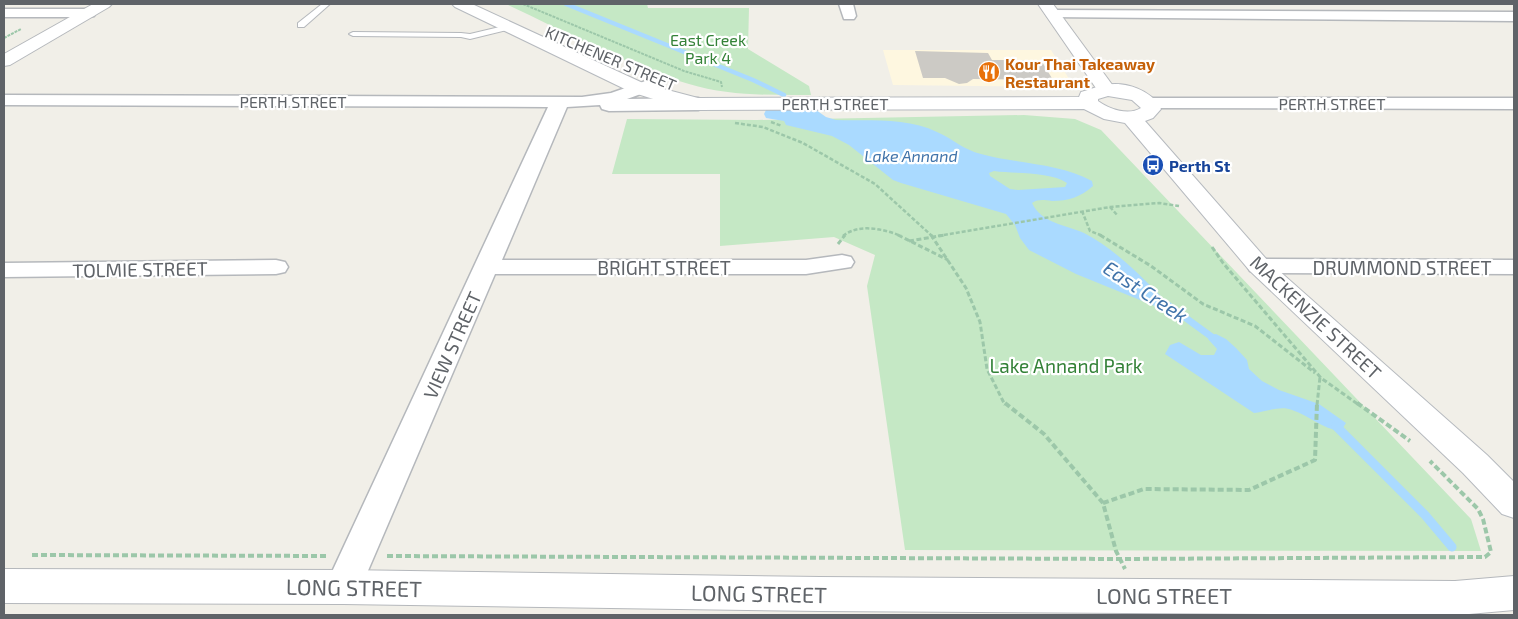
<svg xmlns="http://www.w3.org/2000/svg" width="1518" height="619" font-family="'Exo 2',sans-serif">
<rect width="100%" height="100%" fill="#f1efe8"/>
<path fill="#fef7e0" d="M883,50H1051L1071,82L1062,87L893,85Z"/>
<g fill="#c5e8c5">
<path d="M506,4H647L648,8H749L748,49L809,86L811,95C770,95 728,96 689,84C626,65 566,32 506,4Z"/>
<path d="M1024,115L1075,119L1101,130L1471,519L1481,551L905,550L867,286L875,255L834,237L720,246V174H612L627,119L757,120Z"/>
</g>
<g fill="#aadaff" fill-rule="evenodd">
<path d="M766,110H816L826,117L836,120C869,121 907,117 937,132C953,139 964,150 981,154C1017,164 1059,163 1092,181L1093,186C1081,197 1068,201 1052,201C1044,200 1038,199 1032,203C1041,223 1066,225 1084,233C1119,251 1147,283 1175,310L1162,309L1076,274L1029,250L1020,238L1015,225L1006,214L901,183L893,180L849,145L832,136L786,125L784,121L766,118L764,114ZM994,171C1014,174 1050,171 1067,183L1065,187L1018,190L1010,189L990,176L989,173Z"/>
<path d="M1216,334L1226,339L1236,348L1247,360L1249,369L1262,381L1279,390L1319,404L1346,423L1341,431C1322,429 1310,416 1292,410C1281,405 1265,412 1254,413L1165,354L1170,345L1179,342L1201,355H1214L1217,349L1208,339L1211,335Z"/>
</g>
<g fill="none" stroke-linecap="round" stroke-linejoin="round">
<path stroke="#aadaff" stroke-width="4.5" d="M566,4L753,80L784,95"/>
<path stroke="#aadaff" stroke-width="7" d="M1168,305L1216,340"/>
<path stroke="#aadaff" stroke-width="9" d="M1336,426L1425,515L1452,547"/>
</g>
<path fill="#cccac5" d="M915,51L988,53L992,60H1041L1053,80L973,79L967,83L959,84L945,78H923Z"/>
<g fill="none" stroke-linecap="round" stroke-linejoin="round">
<g stroke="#b5b8bc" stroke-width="2">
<g id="service">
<path d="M322,4H330L304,27H298V23Z"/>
<path d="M508,25L512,27L511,29L470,39L461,37L353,36L349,34L353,32L461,33L470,34Z"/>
</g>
</g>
<g stroke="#b5b8bc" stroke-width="3">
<g id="minor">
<path d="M839,4H853L856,16L854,19H844Z"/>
<path d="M4,9H89L94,10L96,13L94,16L89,17H4Z"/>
<path d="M1053,10L1514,12V21L1048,17L1046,14L1048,11Z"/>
<path d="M657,77L663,78L666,82L663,86L627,99L698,98L704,100L707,104L704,108L698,110L609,111L602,109L600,105L567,107L502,260H806L842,255L851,257L854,262L851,267L806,274H495L361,587L356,599L343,603L330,599L325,587L548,107L4,105V95L582,97L611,93Z"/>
<path d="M1149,98H1514V109L1149,108L1143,107L1140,103L1143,99Z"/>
<path d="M1259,259L1514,260V274L1259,273L1250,271L1247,266L1250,261Z"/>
<path d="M276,260L285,262L288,267L285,272L276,274L4,277V263Z"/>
</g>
</g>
<g stroke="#b5b8bc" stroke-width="2">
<g id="tertiary">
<path d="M93,4H112L109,7L10,65L4,66V54Z"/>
<path d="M1038,4H1053L1116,90L1114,94L1107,96L1100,94Z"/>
<path d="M4,569L343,570L820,577L1455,581L1514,576V610L1458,615H1419L820,611L343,604L4,603Z"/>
</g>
</g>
<g stroke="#b6babf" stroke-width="2">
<path id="secondary" d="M452,4H472L645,84L698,98L1079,97L1081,92C1089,90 1097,86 1105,85C1125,81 1152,90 1161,109L1153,118L1145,121L1268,261L1487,455L1514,482V518L1502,514L1463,473L1250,271L1125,123L1104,119L1084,109L698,110L666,103L631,92L455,7ZM1108,96L1132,100L1141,108C1128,116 1109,109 1098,101V99Z"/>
</g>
<g stroke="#9cc7a9" stroke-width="2" stroke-dasharray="3 1" stroke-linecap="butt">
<path d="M523,4L684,71L721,82L722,87"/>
<path d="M4,38L21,29"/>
</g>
<g stroke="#9cc7a9" stroke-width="2.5" stroke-dasharray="4 2" stroke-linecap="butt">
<path d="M771,122L782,126"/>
<path d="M735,123L763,127L803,143L875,184L932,236"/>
<path d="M1110,207L1118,216"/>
<path d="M1082,211L1090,231L1103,236"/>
<path d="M843,236C859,223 884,229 901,236"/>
<path d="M938,236L1110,207L1159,203L1179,206"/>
</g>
<g stroke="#9cc7a9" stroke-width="3" stroke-dasharray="5 2.5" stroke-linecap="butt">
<path d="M898,235L948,260"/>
<path d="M931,235L966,288L980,322L987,369L1005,405"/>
<path d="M1100,235L1151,266L1203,304L1255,326L1315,373"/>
<path d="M909,241L945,235"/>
<path d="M838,244L845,235"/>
<path d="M1212,247L1223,263L1321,378L1359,405"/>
<path d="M1317,405L1320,377"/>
</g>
<g stroke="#9cc7a9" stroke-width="4" stroke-dasharray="6 3" stroke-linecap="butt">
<path d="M1005,403L1044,434L1103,503L1116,551L1125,569"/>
<path d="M1357,403L1410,441"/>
<path d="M1103,503L1144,489L1249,490L1315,460L1317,403"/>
<path d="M32,555L329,556"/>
<path d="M387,556L1120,559L1485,557L1491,552L1483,519L1478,509L1430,461"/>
</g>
<use href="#service" fill="#fff" fill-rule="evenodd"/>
<use href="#minor" fill="#fff" fill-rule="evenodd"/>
<use href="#tertiary" fill="#fff" fill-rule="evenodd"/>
<use href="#secondary" fill="#fff" fill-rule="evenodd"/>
</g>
<defs>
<g id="restaurant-disc" transform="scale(1.125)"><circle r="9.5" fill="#e8710a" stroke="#fff"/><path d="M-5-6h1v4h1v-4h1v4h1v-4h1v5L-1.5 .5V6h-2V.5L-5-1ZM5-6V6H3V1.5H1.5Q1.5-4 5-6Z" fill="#fff"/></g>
<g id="bus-disc" transform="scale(1.125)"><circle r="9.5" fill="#1a4fb4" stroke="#fff"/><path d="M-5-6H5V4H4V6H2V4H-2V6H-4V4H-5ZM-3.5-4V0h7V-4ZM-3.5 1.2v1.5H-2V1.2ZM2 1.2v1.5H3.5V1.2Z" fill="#fff"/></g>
</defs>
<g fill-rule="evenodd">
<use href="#restaurant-disc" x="989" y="72"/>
<use href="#bus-disc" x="1153" y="165"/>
</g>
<g text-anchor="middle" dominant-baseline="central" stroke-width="4.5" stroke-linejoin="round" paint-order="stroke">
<g font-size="16" fill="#348238" stroke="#fff">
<text x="708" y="39">East Creek<tspan x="708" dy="18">Park 4</tspan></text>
</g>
<g font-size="16" fill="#5f6368" stroke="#fff">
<text transform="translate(611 58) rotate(23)">KITCHENER STREET</text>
<text x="293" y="101">PERTH STREET</text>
<text x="835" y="103">PERTH STREET</text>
<text x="1332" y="103">PERTH STREET</text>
</g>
<g font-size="16" font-weight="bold" fill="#c56008" stroke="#fff" text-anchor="start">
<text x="1005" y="63">Kour Thai Takeaway<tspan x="1005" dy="18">Restaurant</tspan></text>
</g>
<g font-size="16" font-style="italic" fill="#4174aa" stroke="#fff">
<text x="911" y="155">Lake Annand</text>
</g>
<g font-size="16" font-weight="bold" fill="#164399" stroke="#fff" text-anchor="start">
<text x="1169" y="165">Perth St</text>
</g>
<g font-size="19" fill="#5f6368" stroke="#fff">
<text x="664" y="267">BRIGHT STREET</text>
<text x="1402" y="267">DRUMMOND STREET</text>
<text transform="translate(140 269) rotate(-1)">TOLMIE STREET</text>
<text transform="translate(1316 317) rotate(43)">MACKENZIE STREET</text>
<text transform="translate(452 345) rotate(-66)">VIEW STREET</text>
</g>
<g font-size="19" fill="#348238" stroke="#fff">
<text x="1066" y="365">Lake Annand Park</text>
</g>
<g font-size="20" font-style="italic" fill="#4174aa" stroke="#fff">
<text transform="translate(1146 291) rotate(33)">East Creek</text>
</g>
<g font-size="22" fill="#5f6368" stroke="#fff">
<text transform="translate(354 587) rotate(1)">LONG STREET</text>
<text transform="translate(759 593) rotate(1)">LONG STREET</text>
<text x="1164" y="595">LONG STREET</text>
</g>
</g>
<rect width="1518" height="619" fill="none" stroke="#5f6368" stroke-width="10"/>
</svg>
